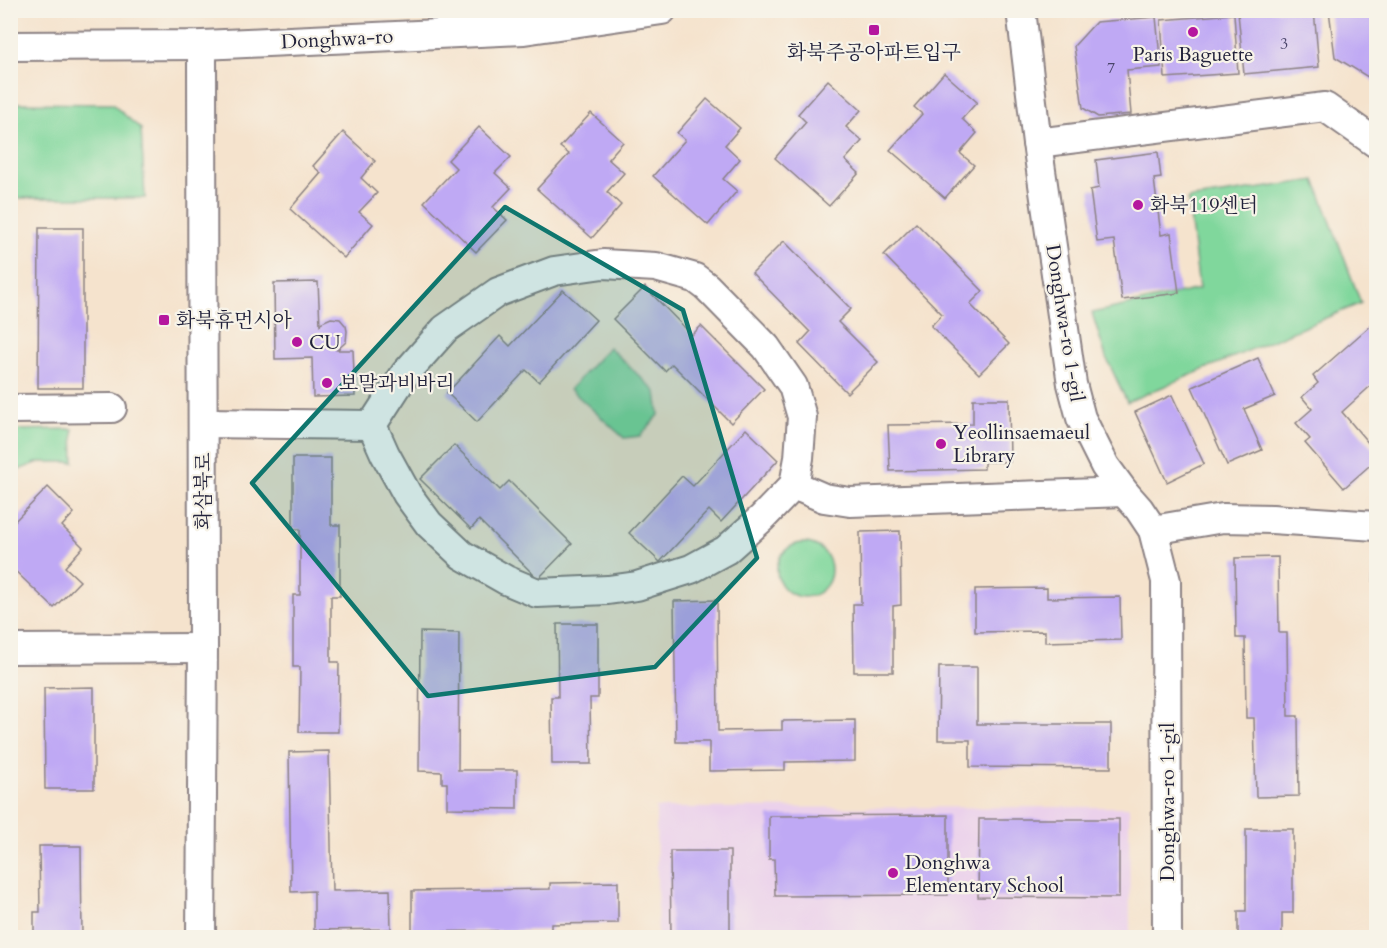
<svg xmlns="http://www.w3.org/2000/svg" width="1387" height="948" font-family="Cardo,'Noto Serif KR',serif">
<rect width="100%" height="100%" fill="#f7f3e8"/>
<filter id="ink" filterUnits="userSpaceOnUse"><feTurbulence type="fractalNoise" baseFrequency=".0167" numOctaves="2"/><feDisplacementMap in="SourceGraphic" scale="12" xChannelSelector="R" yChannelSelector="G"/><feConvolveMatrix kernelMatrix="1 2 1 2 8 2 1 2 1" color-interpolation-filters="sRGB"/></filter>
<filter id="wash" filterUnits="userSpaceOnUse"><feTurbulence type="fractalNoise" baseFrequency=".008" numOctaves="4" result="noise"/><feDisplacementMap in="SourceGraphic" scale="24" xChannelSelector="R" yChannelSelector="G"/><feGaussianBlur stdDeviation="1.35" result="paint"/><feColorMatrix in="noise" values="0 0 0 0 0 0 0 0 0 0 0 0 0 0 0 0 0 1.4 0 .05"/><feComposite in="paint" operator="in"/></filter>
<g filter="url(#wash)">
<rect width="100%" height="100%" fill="#f5e3cd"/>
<path fill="#ebd1eb" d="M1129,807L1130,937H658L656,808Z"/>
<g fill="#80d79c" stroke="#517c6c" stroke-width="1.5">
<path d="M11,103L112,104L141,129L145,198H11Z"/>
<path d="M1315,180L1361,303L1127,402L1106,357L1092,313L1199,289L1188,199Z"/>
<path d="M609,347L656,392L659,415L640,436L624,438L570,389Z"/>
<path d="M73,429L74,462H39L11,473V430Z"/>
<circle cx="804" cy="570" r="27"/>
</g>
<g id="blocks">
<g fill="#bfa9f4">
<path d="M1260,10H1314L1319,67L1244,74L1238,13Z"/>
<path d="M1329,10H1376V82L1335,57Z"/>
<path d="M1234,14L1238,73L1165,78L1161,20Z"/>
<path d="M1156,17L1161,67L1127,70L1131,114L1098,117L1083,108L1074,46L1096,22Z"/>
<path d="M944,73L977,102L962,119L977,133L960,153L974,165L945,198L890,150L922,114L914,107Z"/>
<path d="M828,80L861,110L846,127L862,141L845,160L859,173L829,206L775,158L806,122L798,114Z"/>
<path d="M707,99L740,128L725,145L740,159L723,179L737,191L708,225L653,176L685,140L677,133Z"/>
<path d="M591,113L623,142L608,159L624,173L607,192L621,205L592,238L537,189L569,154L560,147Z"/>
<path d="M479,127L511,157L495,173L511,188L493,207L507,220L476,252L424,202L456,168L448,160Z"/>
<path d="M343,132L375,161L361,178L377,193L359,212L373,224L344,258L290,209L321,173L313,166Z"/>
<path d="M1158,152L1161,178L1154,179L1161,235L1171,233L1179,293L1122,300L1114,240L1097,242L1090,190L1099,188L1096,160Z"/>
<path d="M916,223L983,291L970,304L1009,344L979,374L931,326L942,314L884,255Z"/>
<path d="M39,228H83V388H38Z"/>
<path d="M784,241L851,309L838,322L878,362L847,393L799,344L810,332L752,273Z"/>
<path d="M318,282L320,325L322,322L331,318L340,319L346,326L347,331L346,342L337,350H353L355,396L313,397L312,358L275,359L274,283Z"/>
<path d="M645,287L692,335L701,326L764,389L731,423L672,364L665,371L613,319Z"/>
<path d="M563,290L596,320L539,382L526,370L477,422L447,393L500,336L510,346Z"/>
<path d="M1371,325L1376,332V381L1342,412L1376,452V460L1344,488L1305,443L1310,439L1296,423L1312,409L1302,397L1318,383L1313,376Z"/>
<path d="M1258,358L1275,396L1244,409L1262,450L1227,465L1192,387Z"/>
<path d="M1172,395L1204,464L1167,482L1135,412Z"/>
<path d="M973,399H1009L1010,462H984V469L890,471L888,425L973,424Z"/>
<path d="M746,429L778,460L721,522L709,510L660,562L629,533L682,476L693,486Z"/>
<path d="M454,445L500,490L509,481L572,544L538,579L479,520L471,529L420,479Z"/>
<path d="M293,458H331V525H340V596H331V662H339L338,732H299L300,667H293V595H300V529H293Z"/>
<path d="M48,487L74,513L62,526L83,547L65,567L80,581L54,608L10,566V526Z"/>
<path d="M900,531L901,605L893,606V672H854L853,604H861L860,532Z"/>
<path d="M1278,557L1279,633H1287L1288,716H1298L1299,796L1256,797L1254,718H1246L1245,638H1236L1235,558Z"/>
<path d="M1374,559H1376V644H1372Z"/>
<path d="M1047,588V598L1120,597L1121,640L1045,642V631L975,632V589Z"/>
<path d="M717,600L718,731L782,730V721L855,720V761L785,762V770L709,771V742H676L674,601Z"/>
<path d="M557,624H598V698H590L591,764H552L551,697H558Z"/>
<path d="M420,632L459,633L458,770H517V809L447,808V783H442V772L419,771Z"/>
<path d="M939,667H977V724H1111V768L970,767V740H938Z"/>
<path d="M94,687V789H45L44,688Z"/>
<path d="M329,751L332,891L390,890L391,929L314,930V891L291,892L289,752Z"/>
<path d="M948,815V895L775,896L774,859H769V816Z"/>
<path d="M979,819H1119V898L978,897Z"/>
<path d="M1246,829H1293V913H1282V938H1238V911H1246Z"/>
<path d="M39,846H81L82,938H34V912H40Z"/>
<path d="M670,851H730V938H671Z"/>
<path d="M618,882V923L551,924V930L412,932V891L550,889V883Z"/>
</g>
</g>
</g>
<g filter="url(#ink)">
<use href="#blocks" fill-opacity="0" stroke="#8c8284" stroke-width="1.5"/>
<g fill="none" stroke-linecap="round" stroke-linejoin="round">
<g stroke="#8c8284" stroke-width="32">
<g id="minor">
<path d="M1021,10L1037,143L1072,384L1081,418L1105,466L1124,492L1139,509L1153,530L1166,581L1167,938"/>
<path d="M10,46L202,45L524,30L662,10"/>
<path d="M1037,143L1325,107L1376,143"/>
<path d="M603,264L656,267L695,278L707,287L766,347L793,386L802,417L799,458L794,485L762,518L726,550L691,569L637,586L608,590L537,593L506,580L462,555L429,524L407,494L385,454L372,425L405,374L445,329L498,292L554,271Z"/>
<path d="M10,409L112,408"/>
<path d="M203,423L372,425"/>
<path d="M794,485L824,498L850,502L1124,492"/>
<path d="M1153,530L1223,518L1272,519L1376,526"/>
<path d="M10,649L203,648"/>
<path d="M201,938L203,648L202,45"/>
</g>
</g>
<use href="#minor" stroke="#fff" stroke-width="28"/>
</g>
</g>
<path fill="#0f766e" fill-opacity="0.2" stroke="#0f766e" stroke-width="4.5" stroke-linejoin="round" d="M505,207L683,310L757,558L655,667L428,696L252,483Z"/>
<g fill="#b5179e" stroke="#f7f3e8" stroke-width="2">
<rect x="868" y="24" width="12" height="12" rx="3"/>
<circle cx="1193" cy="32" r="6"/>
<circle cx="1138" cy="205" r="6"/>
<rect x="158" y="314" width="12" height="12" rx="3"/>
<circle cx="297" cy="342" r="6"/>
<circle cx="327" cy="383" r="6"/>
<circle cx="941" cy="444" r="6"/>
<circle cx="893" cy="873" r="6"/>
</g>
<g text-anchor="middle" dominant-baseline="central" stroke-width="4.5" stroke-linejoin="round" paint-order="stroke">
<g font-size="16" fill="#494469">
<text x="1284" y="44">3</text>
<text x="1111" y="68">7</text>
</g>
<g font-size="20" fill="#22223b" stroke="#f7f3e8">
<text transform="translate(337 39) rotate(-3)">Donghwa-ro</text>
<text transform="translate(1065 323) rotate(81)">Donghwa-ro 1-gil</text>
<text transform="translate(203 491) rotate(-90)">화삼북로</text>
<text transform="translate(1167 802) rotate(-90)">Donghwa-ro 1-gil</text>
</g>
<g font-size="20" fill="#22223b" stroke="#f7f3e8" text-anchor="start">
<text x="874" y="52" text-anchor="middle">화북주공아파트입구</text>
<text x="1193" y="54" text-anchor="middle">Paris Baguette</text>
<text x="1150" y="205">화북119센터</text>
<text x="176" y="320">화북휴먼시아</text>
<text x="309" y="342">CU</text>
<text x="339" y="383">보말과비바리</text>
<text x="953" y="432">Yeollinsaemaeul<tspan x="953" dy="23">Library</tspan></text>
<text x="905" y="862">Donghwa<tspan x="905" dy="23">Elementary School</tspan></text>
</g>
</g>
<rect width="1387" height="948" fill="none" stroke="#f7f3e8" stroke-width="36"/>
</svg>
